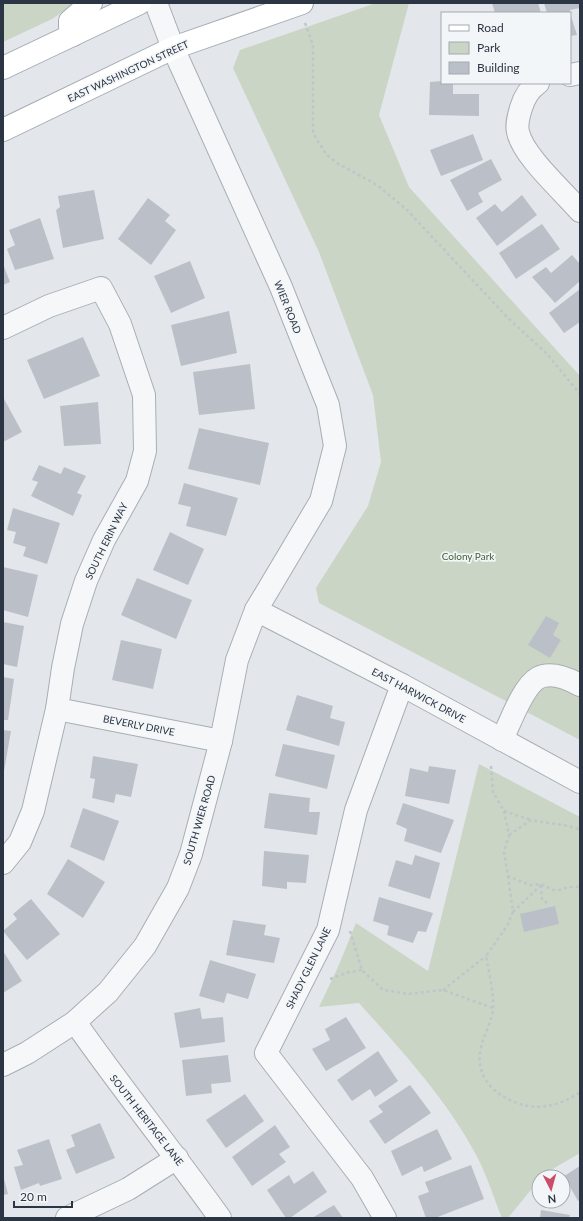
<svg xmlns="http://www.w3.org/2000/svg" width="583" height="1221" font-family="Lato,sans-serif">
<rect width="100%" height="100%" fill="#e3e7eb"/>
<g fill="#cad5c5">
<path d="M3,3H76L52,19L3,42Z"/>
<path d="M376,3H409L379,115L409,187L580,376V740L319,603L316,588L368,506L381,462L373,395L319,252L233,68L240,50Z"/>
<path d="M479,764L580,817V1153L539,1177V1180L508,1218H502C493,1196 486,1172 474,1151C444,1096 400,1049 359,1003L319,1007L338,967L356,923L428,971Z"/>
</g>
<g fill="#bbc0c8">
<path d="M492,3H538L541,13H495Z"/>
<path d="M544,3H580V8L570,10V13H547Z"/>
<path d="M570,13L577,35L570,36Z"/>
<path d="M442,81V83H453V94H479V116L429,115L430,82Z"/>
<path d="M473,134L483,160L441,176L430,150Z"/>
<path d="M491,159L502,180L478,193L483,202L467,211L450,180Z"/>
<path d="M94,190L104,239L63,248L56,210L60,207L58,196Z"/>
<path d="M522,195L537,215L497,246L476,218L495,204L502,212Z"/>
<path d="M148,198L170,215L165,221L176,230L151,265L118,239Z"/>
<path d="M40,218L54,259L15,270L7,249L15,245L9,230Z"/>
<path d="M542,224L560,249L516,279L499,253Z"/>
<path d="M572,255L580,264V281L555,303L532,277L546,267L551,273Z"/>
<path d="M190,261L205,298L171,313L154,276Z"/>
<path d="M3,264L10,282L3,285Z"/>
<path d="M580,289V322L564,333L549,313Z"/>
<path d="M229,311L237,353L181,366L171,325Z"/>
<path d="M83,337L100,376L44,399L27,360Z"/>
<path d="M250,364L255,409L199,415L193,372Z"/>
<path d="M3,397L22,432L3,442Z"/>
<path d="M98,402L101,444L64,446L60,406Z"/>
<path d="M199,428L269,443L260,485L188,469Z"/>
<path d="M39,465L61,474L64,467L86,476L77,493L82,495L73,516L31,496L38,482L32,480Z"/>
<path d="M184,483L238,498L226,536L186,526L191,507L178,504Z"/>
<path d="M13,508L60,523L47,564L23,556L26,547L13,543L16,532L7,530Z"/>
<path d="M170,532L204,549L188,585L153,570Z"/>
<path d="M3,567L38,575L28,617L3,610Z"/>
<path d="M137,578L192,600L176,639L121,615Z"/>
<path d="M546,616L559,623L553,635L561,640L550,658L528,645Z"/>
<path d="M3,622L24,626L17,667L3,664Z"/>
<path d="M121,640L162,649L153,689L112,680Z"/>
<path d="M3,677L14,679L8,720H3Z"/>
<path d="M297,695L333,706L330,718L345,722L339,746L286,730Z"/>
<path d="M3,730L11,731L4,771H3Z"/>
<path d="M283,744L335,755L327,789L275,776Z"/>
<path d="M93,756L138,764L131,797L116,794L114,803L92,798L95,779L90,778Z"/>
<path d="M429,766L456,770L449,804L405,796L410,768L428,772Z"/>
<path d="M269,793L310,798L309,812H320L317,835L264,828Z"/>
<path d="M403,803L454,820L441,853L404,841L407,829L396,824Z"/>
<path d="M83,808L119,821L104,861L70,847Z"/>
<path d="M264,851L309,855L306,883L287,882V889L262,886Z"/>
<path d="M415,855L440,863L430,899L388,886L396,860L412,865Z"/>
<path d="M68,859L105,882L83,918L47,894Z"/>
<path d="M379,897L433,913L426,932L418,931L413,943L387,935L389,926L373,921Z"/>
<path d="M31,899L60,934L27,960L3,931L17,919L13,914Z"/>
<path d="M555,906L559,924L524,932L520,914Z"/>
<path d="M233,920L266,925L264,935L280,938L274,963L226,955Z"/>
<path d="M3,951L22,981L3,993Z"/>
<path d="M210,960L256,974L248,999L227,993L224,1003L199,996Z"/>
<path d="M200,1008L202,1019L223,1017L225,1042L180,1048L174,1013Z"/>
<path d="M346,1017L366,1048L326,1071L312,1049L330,1040L325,1029Z"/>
<path d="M378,1051L398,1081L375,1097L370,1089L352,1101L337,1080Z"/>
<path d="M228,1055L231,1082L211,1084L212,1093L186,1096L182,1060Z"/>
<path d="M410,1085L431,1113L385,1144L369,1121L383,1112L378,1106Z"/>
<path d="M245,1094L264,1121L226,1148L206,1120Z"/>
<path d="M100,1123L115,1158L76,1174L66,1150L75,1146L71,1135Z"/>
<path d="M275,1125L290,1147L279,1154L286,1162L252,1186L232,1157Z"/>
<path d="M437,1129L452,1159L424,1172L422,1166L402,1176L391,1151Z"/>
<path d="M49,1139L62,1179L40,1186L39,1183L21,1190L14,1167L23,1165L17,1150Z"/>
<path d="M471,1165L484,1199L435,1218H426L418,1196L429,1192L425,1182Z"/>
<path d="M580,1166V1200L578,1201L564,1176Z"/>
<path d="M313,1171L327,1192L290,1218H286L267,1190L289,1175L294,1184Z"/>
<path d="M3,1175L8,1194L3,1195Z"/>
<path d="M334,1205L343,1218H312Z"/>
<path d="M541,1210L570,1215L569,1218H540Z"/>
</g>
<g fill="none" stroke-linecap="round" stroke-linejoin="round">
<g stroke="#a8aeb5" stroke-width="24">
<g id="minor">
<path d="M570,75L580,73"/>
<path d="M538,83C529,89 524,98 521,108C519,115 516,124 518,132C523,156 563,191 580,211"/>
<path d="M3,328L49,306L101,288L120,324L144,395L145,451L137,481L104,540L86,581L72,624L63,668L57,709L33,811L20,842L3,863"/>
<path d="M256,610L402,685L580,782"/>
<path d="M57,709L221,741"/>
<path d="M502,740C509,725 523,686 538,678C551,671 569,679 580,685"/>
<path d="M75,1022C122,1089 173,1152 220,1218"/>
<path d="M3,1065L27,1053L75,1022L108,992L145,946L178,888L191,854L221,741L237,660L256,610L321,501L335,446L328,405L281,287L173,48L156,3"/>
<path d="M67,1218L128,1189L177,1158"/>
<path d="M385,1218L362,1178L266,1053L328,930L356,810L402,685"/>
</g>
</g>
<g stroke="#a3acb6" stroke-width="24">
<g id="major">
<path d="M73,35L70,27V21L91,3"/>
<path d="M3,68L140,3"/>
<path d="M3,130L173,48L302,3"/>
</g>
</g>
<g stroke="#c1c5ca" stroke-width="2.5" stroke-dasharray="3 3" stroke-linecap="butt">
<path d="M305,23L313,45V133L326,154L337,163L377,185L406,209L508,318L547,354L580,394"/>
<path d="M491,766L493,792L504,811L509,835L504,852L508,876L530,885L541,884L553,890H559L568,887H580"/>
<path d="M504,811L531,820"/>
<path d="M509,835L531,820C547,824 565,823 580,830"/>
<path d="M508,876L513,912L507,926L486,956C489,973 494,993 493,1010C491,1024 483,1035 481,1048C474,1078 496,1097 523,1105C542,1110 564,1104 580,1092"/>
<path d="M541,885L542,900L546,902L547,906"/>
<path d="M513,912L541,885"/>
<path d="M350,931L362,970L383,990L408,994L443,990L493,1008"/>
<path d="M330,979L349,972L362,970"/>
<path d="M443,990L486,956"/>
</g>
<use href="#minor" stroke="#f6f7f9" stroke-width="22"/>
<use href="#major" stroke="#fff" stroke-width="22"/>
</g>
<g text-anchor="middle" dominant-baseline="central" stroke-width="3.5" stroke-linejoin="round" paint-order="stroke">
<g font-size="10" fill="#2b3543" stroke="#f3f6f8">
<text transform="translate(128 71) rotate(-25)">EAST WASHINGTON STREET</text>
<text transform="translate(288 307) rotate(68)">WIER ROAD</text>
<text transform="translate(106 541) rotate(-64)">SOUTH ERIN WAY</text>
<text transform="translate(419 695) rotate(28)">EAST HARWICK DRIVE</text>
<text transform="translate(139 725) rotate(11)">BEVERLY DRIVE</text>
<text transform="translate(199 820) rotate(-74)">SOUTH WIER ROAD</text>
<text transform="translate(308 968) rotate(-64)">SHADY GLEN LANE</text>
<text transform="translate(147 1120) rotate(52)">SOUTH HERITAGE LANE</text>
</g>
<g font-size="10" fill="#425e39" stroke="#f3f6f8">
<text x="468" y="556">Colony Park</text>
</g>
</g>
<rect width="583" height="1221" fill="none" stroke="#2b3543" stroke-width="8"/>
<rect x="441" y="12" width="130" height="72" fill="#f3f6f8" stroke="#a3a9b0"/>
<rect x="449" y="25" width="20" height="6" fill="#ffffff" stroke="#a3a9b0"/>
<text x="477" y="32" font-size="12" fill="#2b3543">Road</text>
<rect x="449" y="42" width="20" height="12" fill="#cad5c5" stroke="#a3a9b0"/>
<text x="477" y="52" font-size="12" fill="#2b3543">Park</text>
<rect x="449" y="62" width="20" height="12" fill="#bbc0c8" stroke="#a3a9b0"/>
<text x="477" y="72" font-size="12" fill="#2b3543">Building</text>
<g transform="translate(551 1189) rotate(174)"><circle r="19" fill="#f3f6f8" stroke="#a3a9b0"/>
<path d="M0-3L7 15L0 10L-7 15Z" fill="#cb4d68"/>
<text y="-6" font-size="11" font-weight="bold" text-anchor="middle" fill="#2b3543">N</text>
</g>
<path d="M14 1201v6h58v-6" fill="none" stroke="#2b3543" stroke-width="2"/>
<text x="20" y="1201" font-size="12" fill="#2b3543" stroke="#f3f6f8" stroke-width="3" paint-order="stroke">20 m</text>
</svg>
